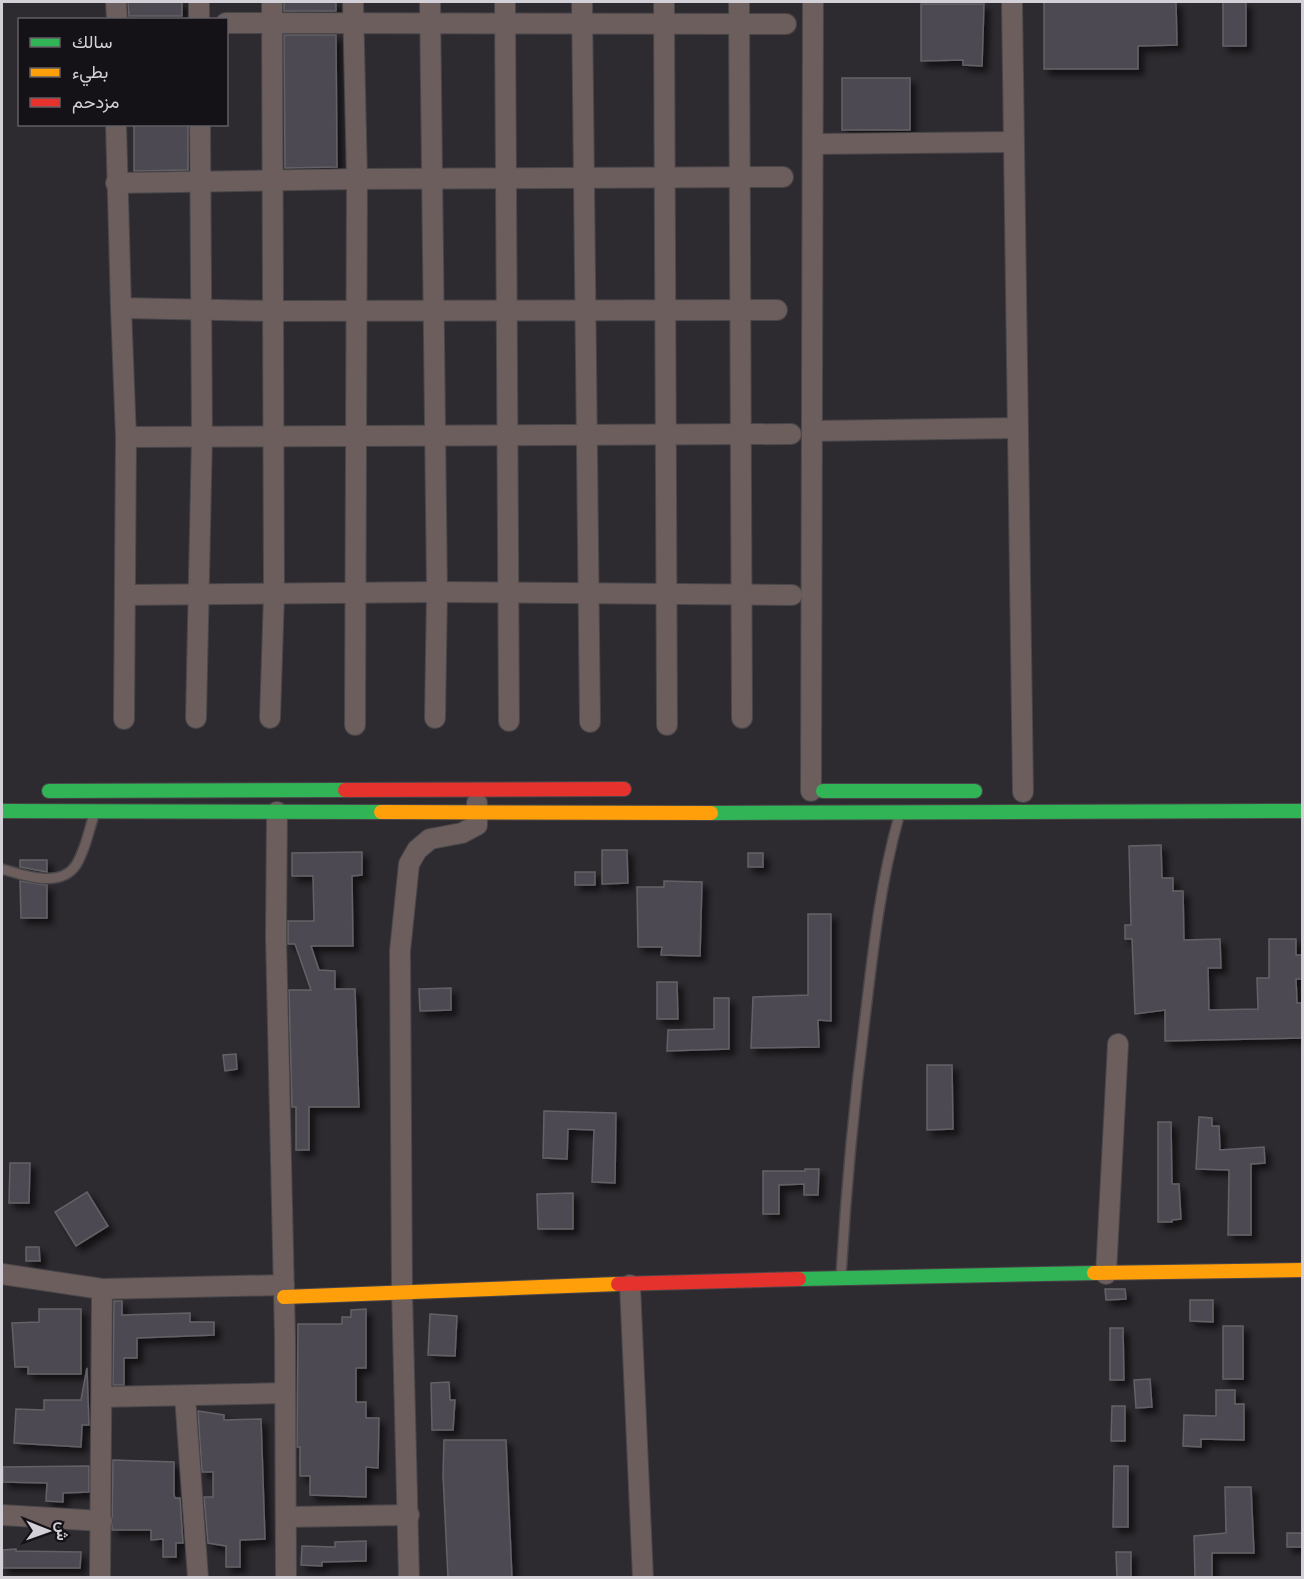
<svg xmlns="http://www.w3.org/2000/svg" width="1304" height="1579" font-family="'IBM Plex Sans',Vazirmatn,sans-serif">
<defs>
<filter id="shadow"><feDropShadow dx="5.5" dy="5.5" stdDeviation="3" flood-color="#0009"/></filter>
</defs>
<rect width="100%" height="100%" fill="#2e2b30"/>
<g fill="#4e4853" stroke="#646166" stroke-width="1.5" filter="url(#shadow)">
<path d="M128,2H182V16H129Z"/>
<rect x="284" y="2" width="52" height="9"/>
<path d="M1044,2H1176L1177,45L1138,46V69H1044Z"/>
<rect x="1223" y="2" width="23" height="44"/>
<path d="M921,4H984L982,66L963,65V60L921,61Z"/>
<path d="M284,35H336L337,167L285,168Z"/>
<rect x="842" y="78" width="68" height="52"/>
<path d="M134,124H188V170L134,171Z"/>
<path d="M1161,845L1162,878H1173V891H1183L1184,940L1220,939L1221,968H1208L1209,1010L1258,1009L1257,978H1269V939H1296V955H1302V979H1296L1297,1003H1302V1038L1165,1041V1010L1135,1014L1132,939H1125V925H1131L1129,846Z"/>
<path d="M602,850H627L628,883L602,884Z"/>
<path d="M362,852V875L352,876L353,946H311L319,970L335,971V989H355L359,1107H309V1150H296V1107H292L289,990H311L295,944H288V921H314L313,876H292V853Z"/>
<rect x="748" y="853" width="15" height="14"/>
<path d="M20,860H47V872L20,867Z"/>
<rect x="575" y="872" width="20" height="13"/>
<path d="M20,881L47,885V918H21Z"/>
<path d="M664,881L702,882L700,956L661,955L662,947H638L637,887H664Z"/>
<path d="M808,914H831V1021L818,1020L819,1047L751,1048L753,997L808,995Z"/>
<path d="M657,982H677L678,1019H657Z"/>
<path d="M451,988V1010L420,1011L419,989Z"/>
<path d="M714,998H729V1049L667,1051L668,1030L714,1029Z"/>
<path d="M236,1054L237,1069L225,1071L223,1055Z"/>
<path d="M927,1065H952L953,1129L927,1130Z"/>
<path d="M544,1111L616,1113L615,1183L592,1182L594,1130L568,1129L567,1159L543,1158Z"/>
<path d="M1199,1117L1212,1118V1126H1219L1220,1150L1264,1147L1265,1163L1251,1164V1235H1228L1229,1170L1196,1169Z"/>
<path d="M1158,1122H1171L1172,1184H1179L1181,1219L1172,1220V1222H1158Z"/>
<path d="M10,1163H30L29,1203H9Z"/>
<path d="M805,1169H819L818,1195H804V1184L779,1185V1214H763V1171H805Z"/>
<path d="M87,1192L108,1226L76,1246L55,1212Z"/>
<path d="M573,1193V1229H538L537,1194Z"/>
<path d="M26,1247H39L40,1261H26Z"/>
<path d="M1105,1289H1125L1126,1299L1106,1300Z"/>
<path d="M1190,1300H1213V1322L1190,1321Z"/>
<path d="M114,1301H122V1315L190,1313V1322H214V1335L137,1338V1358H124V1385H113Z"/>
<path d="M39,1309H81V1374H28V1367H15L12,1323L39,1322Z"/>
<path d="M366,1309V1368H356V1402H366V1418H379L378,1468L366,1467V1497L310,1495V1476H300V1447H297L298,1324H342V1317H351V1310Z"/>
<path d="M430,1314L457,1316L455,1356L428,1355Z"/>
<rect x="1223" y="1326" width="20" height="53"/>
<path d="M1110,1328H1123L1124,1380H1110Z"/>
<path d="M87,1368L89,1425H82L81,1447L14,1443L16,1409L44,1410V1400H81Z"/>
<path d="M1150,1379L1152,1407L1136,1408L1134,1380Z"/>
<path d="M449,1382L450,1400H455L453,1430H432L431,1383Z"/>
<path d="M1216,1390H1235V1404H1244V1440L1201,1439V1447L1183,1446L1184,1415L1216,1416Z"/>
<path d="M1112,1406H1125V1441H1111Z"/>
<path d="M198,1411L224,1415V1420L261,1419L265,1539L240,1540V1567H226V1546L208,1543L204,1497H213V1472H202Z"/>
<path d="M444,1440H506L512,1578H448L443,1475Z"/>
<path d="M113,1460L174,1462V1495L175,1498H180L183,1543H176V1557H163V1539L151,1540V1530H112Z"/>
<path d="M89,1466V1492L63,1493V1502L46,1501L47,1483L3,1482V1467Z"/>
<path d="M1114,1466H1128V1527H1113Z"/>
<path d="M1225,1487H1251L1254,1553H1212V1578H1195L1194,1536L1226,1533Z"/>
<rect x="1287" y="1533" width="15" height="14"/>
<path d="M366,1541V1561L322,1562V1566L301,1565L302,1546L335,1547V1542Z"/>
<path d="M16,1549V1551L81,1552L80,1568H3V1550Z"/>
<path d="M1116,1552H1131V1578H1117Z"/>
</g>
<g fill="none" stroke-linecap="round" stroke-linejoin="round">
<g stroke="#49464a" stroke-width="12">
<g id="lane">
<path d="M2,869C23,875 60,889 76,865C85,851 89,830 94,815"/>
<path d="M841,1276C846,1189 854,1104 865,1018C873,951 880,885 898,820"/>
</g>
</g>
<g stroke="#49464a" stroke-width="22">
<g id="street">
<path d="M116,2L117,20"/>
<path d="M353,2L357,179L355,725"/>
<path d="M430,2L437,592L435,718"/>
<path d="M505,2L509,721"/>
<path d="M582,2L590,722"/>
<path d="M664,2L667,725"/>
<path d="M739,2L742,718"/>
<path d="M1012,2L1023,792"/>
<path d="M199,20V2"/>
<path d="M226,23L786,24"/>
<path d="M116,124L121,308L273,311L777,310"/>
<path d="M813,144L1014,142"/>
<path d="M116,183L357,179L783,177"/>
<path d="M121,308L126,437L124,719"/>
<path d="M812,431L1018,428"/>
<path d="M126,437L791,434"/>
<path d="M125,595L437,592L792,595"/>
<path d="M196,718L202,436L200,124"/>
<path d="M270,718L274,595L272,2"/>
<path d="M811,791L813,2"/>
<path d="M277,812L276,937L285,1338L286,1578"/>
<path d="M2,1274L102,1289L284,1285"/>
<path d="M1106,1274L1118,1044"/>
<path d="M630,1285L643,1578"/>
<path d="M185,1396L198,1578"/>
<path d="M102,1397L285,1393"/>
<path d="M2,1515L102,1521"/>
<path d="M286,1517L409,1515"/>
<path d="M100,1578L102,1289"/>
<path d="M409,1578L402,1291L400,951L409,864L417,850L430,839L462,833L477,825V803"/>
</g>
</g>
<g stroke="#49464a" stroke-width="16">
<g id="fast">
<path d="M49,791L345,790"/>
<path d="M823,791H975"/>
<path d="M2,811L381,812"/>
<path d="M711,813L1302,811"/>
<path d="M799,1279L1094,1273"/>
</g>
</g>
<g stroke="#49464a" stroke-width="16">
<g id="slow">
<path d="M381,812L711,813"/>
<path d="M1094,1273L1302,1270"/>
<path d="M284,1297L618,1284"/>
</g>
</g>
<g stroke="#49464a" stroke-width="16">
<g id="jam">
<path d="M345,790L624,789"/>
<path d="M618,1284L799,1279"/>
</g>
</g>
<use href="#lane" stroke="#6c5e5d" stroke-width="9"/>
<use href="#street" stroke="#6c5e5d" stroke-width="20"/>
<use href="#fast" stroke="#30b455" stroke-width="14"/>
<use href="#slow" stroke="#ff9f0a" stroke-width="14"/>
<use href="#jam" stroke="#e5322d" stroke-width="14"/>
</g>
<rect width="1304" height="1579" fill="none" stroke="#d4d0d7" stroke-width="6"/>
<rect x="18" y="18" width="210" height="108" fill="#151217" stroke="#615e64" stroke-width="1.5"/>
<rect x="30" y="38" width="30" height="9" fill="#30b455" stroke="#615e64" stroke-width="1.5"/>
<text x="72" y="48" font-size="18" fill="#d4d0d7">سالك</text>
<rect x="30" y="68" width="30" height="9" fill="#ff9f0a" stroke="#615e64" stroke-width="1.5"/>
<text x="72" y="78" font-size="18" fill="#d4d0d7">بطيء</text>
<rect x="30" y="98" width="30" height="9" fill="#e5322d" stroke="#615e64" stroke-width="1.5"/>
<text x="72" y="108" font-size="18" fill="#d4d0d7">مزدحم</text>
<g transform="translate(48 1531) rotate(91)" stroke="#151217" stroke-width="4.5" paint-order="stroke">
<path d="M0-4.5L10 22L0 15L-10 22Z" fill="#d4d0d7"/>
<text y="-9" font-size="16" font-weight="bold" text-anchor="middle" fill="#d4d0d7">ش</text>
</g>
</svg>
